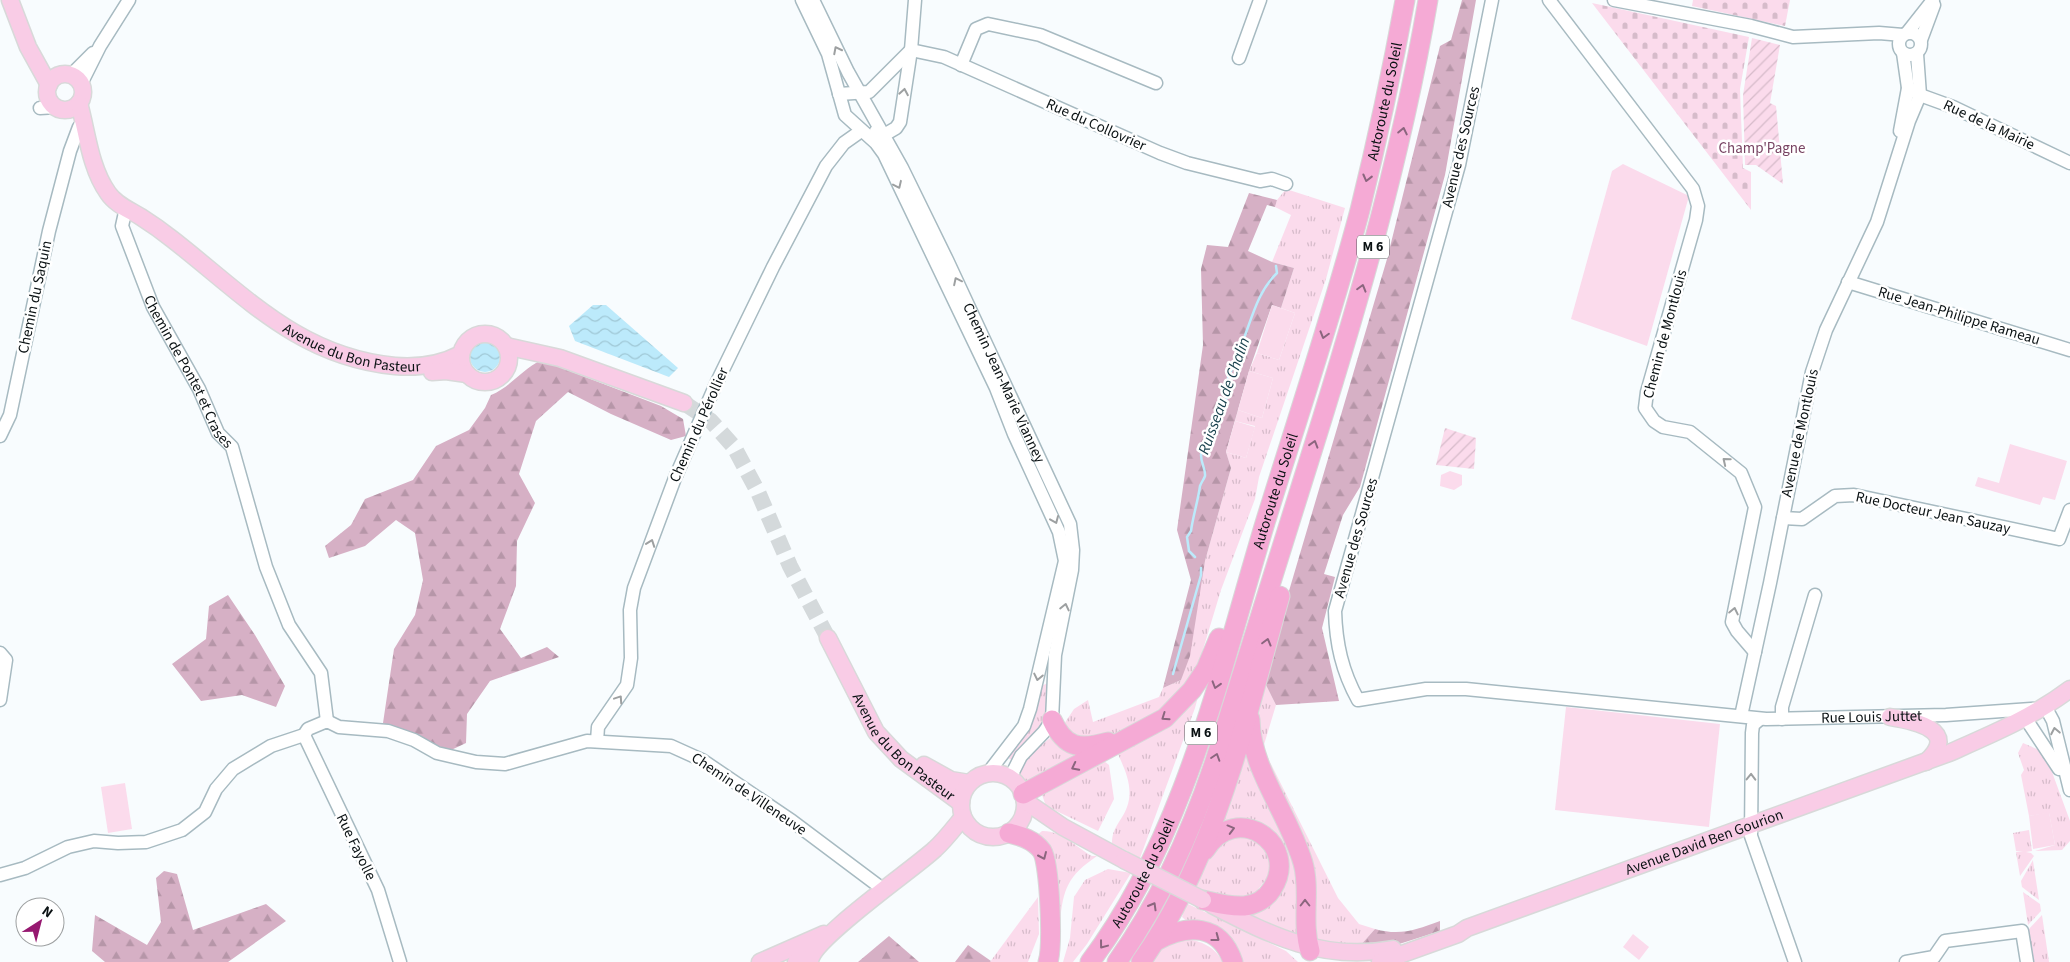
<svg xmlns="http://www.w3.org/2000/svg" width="2070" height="962" font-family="'Source Sans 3',sans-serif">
<defs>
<pattern id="grass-tufts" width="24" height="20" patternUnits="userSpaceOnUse" patternTransform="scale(1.25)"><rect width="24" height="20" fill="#fbdbec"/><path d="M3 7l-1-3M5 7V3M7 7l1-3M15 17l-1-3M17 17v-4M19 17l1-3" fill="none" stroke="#d6bbca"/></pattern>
<pattern id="forest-firs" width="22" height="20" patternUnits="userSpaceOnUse" patternTransform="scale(1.25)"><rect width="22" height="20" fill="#d6b0c5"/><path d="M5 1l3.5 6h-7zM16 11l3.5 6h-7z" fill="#b696a8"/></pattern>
<pattern id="cemetery-stones" width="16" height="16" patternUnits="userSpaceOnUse" patternTransform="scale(1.25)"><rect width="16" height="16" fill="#fbdbec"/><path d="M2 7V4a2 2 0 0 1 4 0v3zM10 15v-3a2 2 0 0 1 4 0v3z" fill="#d6bbca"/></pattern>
<pattern id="garden-furrows" width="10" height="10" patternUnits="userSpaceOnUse" patternTransform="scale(1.25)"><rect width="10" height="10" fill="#fbdbec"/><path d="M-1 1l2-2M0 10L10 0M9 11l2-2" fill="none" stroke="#d6bbca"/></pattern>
<pattern id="water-waves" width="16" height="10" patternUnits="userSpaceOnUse" patternTransform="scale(1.25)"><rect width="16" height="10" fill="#bceafb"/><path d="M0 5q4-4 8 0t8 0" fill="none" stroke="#a0c8d6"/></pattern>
</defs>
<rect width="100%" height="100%" fill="#f8fcfe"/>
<g fill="url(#grass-tufts)">
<path d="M1286,189L1345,208L1326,279L1259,477L1255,499L1221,590L1198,666L1183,689L1164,711L1139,726L1096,742L1069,737L1064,724L1074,709L1088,700L1093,722L1159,697L1163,688L1181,680L1205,561L1231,468L1226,452L1246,458L1255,426L1235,421L1238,410L1262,418L1273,378L1249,371L1257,353L1279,360L1295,313L1281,308L1294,268L1272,262L1291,215L1275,207L1277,200Z"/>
<path d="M1263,679L1276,705L1263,748L1338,898L1359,924L1375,929L1359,947L1335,946L1315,938L1309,898L1265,770L1256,717Z"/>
<path d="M1048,683L1046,711L1041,725L1012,760L1006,757L1039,687Z"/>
<path d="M1201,686L1195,708L1140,858L1112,843C1112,827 1122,821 1127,807C1134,788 1125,770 1118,754Z"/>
<path d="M1053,736L1088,753L1026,785L1016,776C1023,757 1037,748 1053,736Z"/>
<path d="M2023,743L2039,750L2052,772L2070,821V841L2062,850L2035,851L2055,845L2049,813L2029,816L2021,775L2024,770L2018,753Z"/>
<path d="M1245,749L1299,866L1301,933L1293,934L1246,912L1273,898L1283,850L1215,828Z"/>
<path d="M1104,761L1109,765L1114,799L1098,831L1046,806L1041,792Z"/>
<path d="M2029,830L2032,851L2026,852L2031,853L2034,856L2020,876L2016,852H2023L2016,851L2013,833Z"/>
<path d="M1042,831C1061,830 1077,848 1092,856H1097C1068,876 1063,888 1060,923L1036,836Z"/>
<path d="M1231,837L1251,838L1267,851L1271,873L1249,901L1214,896L1194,885L1213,851Z"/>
<path d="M2033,860V861L2039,900L2022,887L2021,881Z"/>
<path d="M1108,869L1131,873L1087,944L1073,962H1063L1070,938L1074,897L1085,880Z"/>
<path d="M2023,892L2040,904L2041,911L2028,925Z"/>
<path d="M1038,897L1039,934L1028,962H990Z"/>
<path d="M1186,903L1286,951L1298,962H1236L1182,917Z"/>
<path d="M2042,915L2049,962H2034L2028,930Z"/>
<path d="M1184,938C1202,942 1213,945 1223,962H1152L1162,948Z"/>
</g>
<g fill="url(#forest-firs)">
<path d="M1462,0H1476L1445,175L1360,487L1343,515L1324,574L1335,577L1322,628L1339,701L1276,705L1263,679L1387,259L1440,46L1451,40Z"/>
<path d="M1249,193L1277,200L1275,207L1267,205L1248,251L1272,262L1294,268L1281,308L1272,305L1249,371L1226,452L1231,468L1205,561L1190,656L1181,680L1163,688L1191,580L1177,530L1203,345L1201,269L1207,245L1228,247Z"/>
<path d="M541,360L661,406L683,419L686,436L671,440L611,414L568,392L536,421L519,474L535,503L517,541L516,586L500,629L521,658L547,647L559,657L490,681L467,714L466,743L447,752L383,723L394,649L415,615L423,580L415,533L396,520L365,546L329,558L325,546L351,525L365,499L413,480L436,446L469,430L485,408L491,395C510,387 522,370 541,360Z"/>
<path d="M228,595L255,635L285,686L276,707L242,695L201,701L172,664L206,639L209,606Z"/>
<path d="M164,871L177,874L193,930L266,904L286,921L228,962H105L92,951L95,915L147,945L161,922L156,878Z"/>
<path d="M1440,921V931L1374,952L1359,947L1375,929C1400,936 1416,930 1440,921Z"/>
<path d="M889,936L919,962H858Z"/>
<path d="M968,945L991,961L990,962H955Z"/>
</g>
<g fill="url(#cemetery-stones)">
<path d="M1693,0H1790L1785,26L1692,6Z"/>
<path d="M1592,3L1749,37L1740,89L1743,168L1751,172V210Z"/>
</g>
<g fill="#fbdbec">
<path d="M1623,164L1689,196L1647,346L1571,319L1612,171Z"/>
<path d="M1272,305L1295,313L1279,360L1257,353Z"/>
<path d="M1249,371L1273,378L1262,418L1238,410Z"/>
<path d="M1235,421L1255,427L1246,458L1226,452Z"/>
<path d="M2010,444L2067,461L2055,500L2043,497L2040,505L1975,486L1978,477L1999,483Z"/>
<path d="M1450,471L1462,475V485L1454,490L1440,486L1441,475Z"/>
<path d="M1566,707L1720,724L1709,827L1555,810Z"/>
<path d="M125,783L132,829L108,833L101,787Z"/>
<path d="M2049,812L2055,845L2033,849L2029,816Z"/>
<path d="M1633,934L1649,947L1639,960L1623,947Z"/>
</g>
<g fill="url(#garden-furrows)">
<path d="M1752,38L1780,45L1770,103L1776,106L1783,184L1756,165H1745L1743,95Z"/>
<path d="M1445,428L1476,438L1474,469L1436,465Z"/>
</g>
<g fill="url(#water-waves)">
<path d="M593,305H606L678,368L669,377L575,341L569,326Z"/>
<circle cx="485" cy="357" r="15"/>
</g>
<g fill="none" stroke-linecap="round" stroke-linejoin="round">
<g stroke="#bceafb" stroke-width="2.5">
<path d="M1195,557L1189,551L1187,537L1191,531C1193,516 1198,501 1200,486C1201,483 1204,479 1205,476C1206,467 1198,460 1202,450C1212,426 1232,404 1228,376C1234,369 1232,365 1235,359C1250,331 1253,296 1277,273L1276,266"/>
<path d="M1173,674L1201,575V568"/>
</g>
<path stroke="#d4d9db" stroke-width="16" stroke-dasharray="16 8" stroke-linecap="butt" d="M684,403L711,421L734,447L758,492L790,566L828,638"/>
<g stroke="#a7bac1" stroke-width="15">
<g id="minor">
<path d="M802,0L828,54L845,115L876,143L884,154L996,388L1014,434L1059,532L1065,561L1030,709L1024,726L988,773"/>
<path id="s1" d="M813,0L848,72L902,168L947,260L1070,524L1073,550L1072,570L1055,655L1052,720L1044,732L1021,756L1010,778"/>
<path id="s2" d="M1492,0L1459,165L1335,611C1336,644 1342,671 1358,700L1426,689H1466L1766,719L1946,715L2046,708L2053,721L2070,790"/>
<path d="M1549,0L1693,189L1698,206L1696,220L1647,392L1645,408L1654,421L1663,427L1690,432L1741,473L1755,507L1732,622L1737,631L1755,652"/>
<path d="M1614,0L1751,26L1793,37L1879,33L1903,35"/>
<circle cx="1910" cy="44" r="11"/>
<path d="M1907,33L1933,0"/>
<path d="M1921,40L1934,5"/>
<path d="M911,50L944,57L1160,153L1187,163L1260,181L1272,179L1286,184"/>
<path d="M1239,58L1260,0"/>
<path d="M961,65L976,29L988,24L1040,35L1156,83"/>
<path d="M71,75L93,53"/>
<path d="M81,84L100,46L129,0"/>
<path d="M1908,88L1920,95L1953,107L2070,163"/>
<path d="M839,94L869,92L911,50"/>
<path d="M40,108L56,107"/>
<path d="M876,131L884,135L896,128L900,122L911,50L915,0"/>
<path d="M1900,131L1908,88L1903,53"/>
<path id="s3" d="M126,208L122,226L153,307L199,389L218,433L232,447L266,567L289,625L321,673L327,721"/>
<path d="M1848,282L2070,350"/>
<path d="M0,436L10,415L49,231L70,151L79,127"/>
<path d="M1783,518L1802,519L1835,496L1854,495L2059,539L2070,510"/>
<path d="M0,653L6,660L0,700"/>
<path d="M1741,716L1770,583L1812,372L1826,330L1877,222L1909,121L1920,95L1917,54"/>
<path d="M2017,716L2026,719L2059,769"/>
<path d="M1760,719L1753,725L1752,733L1751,836L1795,962"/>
<path d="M1782,719V707L1815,595"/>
<path d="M304,735L378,890L400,962"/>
<path d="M597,741L598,727L627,685L631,658L630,610L634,588L675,478L716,384L773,267L826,166L844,143L861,131"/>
<path d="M0,875L25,868L68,847L94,841L118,843L146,842L182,830L205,812L216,789L233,769L271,746L304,735L308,729L327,721L339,727L388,731L414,740L437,753L476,762L505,764L587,741L671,746L702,760L792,821L884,890"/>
<path d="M1906,962L1934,957L1945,941L2022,931L2027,962"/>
</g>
</g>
<g stroke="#d8d9d9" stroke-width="19">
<g id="major">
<path d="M10,0L28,47L49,85"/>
<circle cx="65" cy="92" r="18"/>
<path id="s4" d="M79,103C87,132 90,168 108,193C116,205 130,210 141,217C152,224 162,231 172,239C244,295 299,357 395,366C419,368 440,365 461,354"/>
<circle cx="485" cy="358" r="24"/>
<path d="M506,346L560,358L684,403"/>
<path d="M432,372L446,371L467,374"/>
<path id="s5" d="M828,638L876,732L901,759L961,803"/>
<path d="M1890,717C1914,721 1961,730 1926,762"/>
<path d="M924,765L951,780L969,783"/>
<circle cx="993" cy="805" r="32"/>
<path d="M1025,801L1063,827L1124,860"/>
<path d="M1212,905C1272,936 1323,962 1393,949"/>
<path d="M760,962L824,934"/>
<path d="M796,962L815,950"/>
<path d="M810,962C811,939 914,869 935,849C945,840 954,828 963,817"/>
<path id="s6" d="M1380,962L1458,934L1467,928L1949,753C1992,734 2033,717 2070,689"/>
</g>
</g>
<g stroke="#d8d9d9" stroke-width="21">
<g id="highway">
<path d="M1250,719C1251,771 1289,814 1303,863C1311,891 1301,921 1310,951"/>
<path d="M1052,720C1065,748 1079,750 1108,742"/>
<path d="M1023,794L1165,718L1192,690L1206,669L1219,638"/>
<path d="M1009,833C1021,836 1034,840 1042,851C1050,864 1053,946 1048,962"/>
<path d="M1203,900C1216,903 1230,907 1244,906C1255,905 1266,899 1272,889C1301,844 1236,800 1205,850"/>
<path d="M1156,941C1187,924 1220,923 1233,962"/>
<path id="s7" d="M1090,962C1185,836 1220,672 1265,523C1297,419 1332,316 1360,210C1377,141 1392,71 1405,0"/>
<path d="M1117,962C1161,900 1191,833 1215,761C1244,668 1273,574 1303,480C1353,322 1400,164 1428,0"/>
<path d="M1141,962C1217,855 1245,720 1280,596"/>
</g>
</g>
<use href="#minor" stroke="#fff" stroke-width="12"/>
<use href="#major" stroke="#f9cce6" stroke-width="16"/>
<use href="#highway" stroke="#f5aad5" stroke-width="19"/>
<g stroke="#d8d9d9" stroke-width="19" stroke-linecap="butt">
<path id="major-bridge" d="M1124,860L1203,900"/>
</g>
<use href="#major-bridge" stroke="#f9cce6" stroke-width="16"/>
</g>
<defs><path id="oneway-chevron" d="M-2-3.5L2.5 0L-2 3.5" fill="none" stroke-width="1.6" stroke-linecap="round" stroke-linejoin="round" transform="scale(1.25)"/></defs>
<g stroke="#9da0a1">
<use href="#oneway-chevron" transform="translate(837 50) rotate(-117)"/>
<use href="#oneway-chevron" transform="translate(904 92) rotate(-80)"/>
<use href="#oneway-chevron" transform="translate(898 185) rotate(65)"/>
<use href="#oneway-chevron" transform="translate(957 281) rotate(-116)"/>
<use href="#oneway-chevron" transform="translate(1726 461) rotate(-141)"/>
<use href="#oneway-chevron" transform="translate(1055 520) rotate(67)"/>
<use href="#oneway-chevron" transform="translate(651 543) rotate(-70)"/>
<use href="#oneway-chevron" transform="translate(1065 607) rotate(-77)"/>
<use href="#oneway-chevron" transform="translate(1734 611) rotate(-78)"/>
<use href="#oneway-chevron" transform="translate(1038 677) rotate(102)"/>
<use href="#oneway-chevron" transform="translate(619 699) rotate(-56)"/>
<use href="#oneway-chevron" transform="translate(2055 731) rotate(-101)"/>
<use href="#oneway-chevron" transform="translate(1751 777) rotate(-89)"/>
</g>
<g stroke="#8b657e">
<use href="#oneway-chevron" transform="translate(1403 131) rotate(-78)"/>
<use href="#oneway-chevron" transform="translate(1367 178) rotate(104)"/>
<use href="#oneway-chevron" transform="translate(1362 288) rotate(-74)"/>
<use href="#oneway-chevron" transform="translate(1324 335) rotate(106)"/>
<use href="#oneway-chevron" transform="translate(1314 444) rotate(-73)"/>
<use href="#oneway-chevron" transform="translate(1267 642) rotate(-75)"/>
<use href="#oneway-chevron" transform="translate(1216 685) rotate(107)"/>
<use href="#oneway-chevron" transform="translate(1165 717) rotate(145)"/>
<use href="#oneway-chevron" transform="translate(1216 757) rotate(-72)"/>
<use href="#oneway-chevron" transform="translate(1075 767) rotate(153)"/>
<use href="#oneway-chevron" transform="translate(1231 829) rotate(-15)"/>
<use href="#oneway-chevron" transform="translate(1043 856) rotate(66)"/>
<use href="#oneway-chevron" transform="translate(1305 903) rotate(-90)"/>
<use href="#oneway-chevron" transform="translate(1153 906) rotate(-60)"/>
<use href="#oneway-chevron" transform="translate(1216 938) rotate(37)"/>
<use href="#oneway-chevron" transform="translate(1103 945) rotate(127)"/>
</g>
<g text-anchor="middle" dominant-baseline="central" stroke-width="5" stroke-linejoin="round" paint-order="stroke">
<g fill="#fff" stroke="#54585a" stroke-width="1">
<rect x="1357" y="235.5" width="32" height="23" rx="4"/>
<rect x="1185" y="721.5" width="32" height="23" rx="4"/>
</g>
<g font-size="14" font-weight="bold" fill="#0a1113">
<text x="1373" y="247">M 6</text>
<text x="1201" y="733">M 6</text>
</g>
<g font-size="15" fill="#0a1113" stroke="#fff">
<text stroke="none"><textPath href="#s7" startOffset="914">Autoroute du Soleil</textPath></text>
<text transform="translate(1096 125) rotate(24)">Rue du Collovrier</text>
<text transform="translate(1989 125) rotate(25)">Rue de la Mairie</text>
<text transform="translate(1461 147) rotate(-77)">Avenue des Sources</text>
<text transform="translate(35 297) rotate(-78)">Chemin du Saquin</text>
<text transform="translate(1959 316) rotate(17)">Rue Jean-Philippe Rameau</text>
<text transform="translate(1665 334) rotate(-75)">Chemin de Montlouis</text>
<text stroke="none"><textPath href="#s4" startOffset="389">Avenue du Bon Pasteur</textPath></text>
<text stroke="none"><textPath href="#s3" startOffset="179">Chemin de Pontet et Crases</textPath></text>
<text stroke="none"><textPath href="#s1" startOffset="428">Chemin Jean-Marie Vianney</textPath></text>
<text transform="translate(699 425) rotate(-66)">Chemin du Pérollier</text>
<text transform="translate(1800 433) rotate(-78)">Avenue de Montlouis</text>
<text stroke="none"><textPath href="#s7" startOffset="509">Autoroute du Soleil</textPath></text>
<text transform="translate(1933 513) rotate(12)">Rue Docteur Jean Sauzay</text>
<text transform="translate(1356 538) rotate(-74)">Avenue des Sources</text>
<text stroke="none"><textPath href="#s2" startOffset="1240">Rue Louis Juttet</textPath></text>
<text stroke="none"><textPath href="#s5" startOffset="135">Avenue du Bon Pasteur</textPath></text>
<text transform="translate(749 794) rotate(34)">Chemin de Villeneuve</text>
<text stroke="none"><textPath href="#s6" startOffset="346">Avenue David Ben Gourion</textPath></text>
<text transform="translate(356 847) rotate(64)">Rue Fayolle</text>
<text stroke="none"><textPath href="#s7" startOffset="104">Autoroute du Soleil</textPath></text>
</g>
<g font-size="15" fill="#784463" stroke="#fff">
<text x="1762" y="148">Champ'Pagne</text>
</g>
<g font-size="16" font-style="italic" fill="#153e4a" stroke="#fff">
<text transform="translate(1224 396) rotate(-70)">Ruisseau de Chalin</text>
</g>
</g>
<g transform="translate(40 922) rotate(36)"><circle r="24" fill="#ffffff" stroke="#9da0a1"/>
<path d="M0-4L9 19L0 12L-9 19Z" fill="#961870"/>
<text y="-8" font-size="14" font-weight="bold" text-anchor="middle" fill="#0a1113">N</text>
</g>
</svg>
